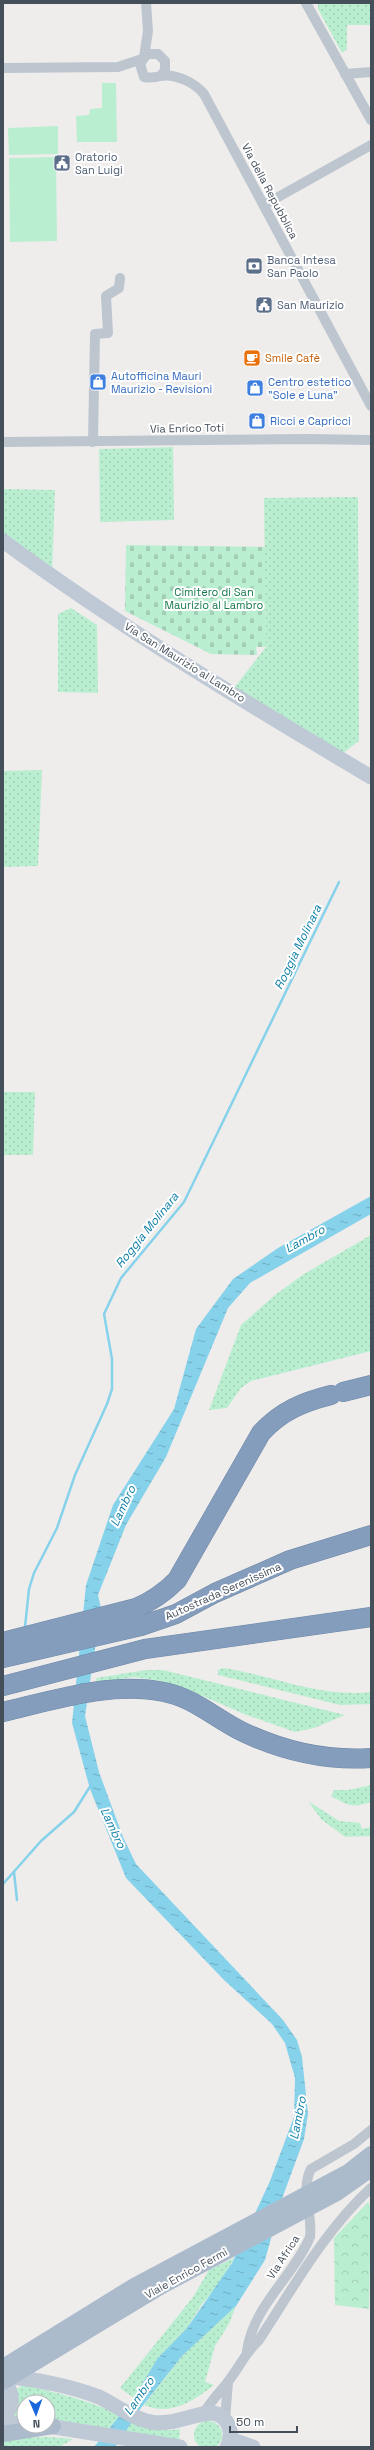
<svg xmlns="http://www.w3.org/2000/svg" width="374" height="2450" font-family="'Space Grotesk',sans-serif">
<defs>
<pattern id="green-dots" width="8" height="8" patternUnits="userSpaceOnUse"><rect width="8" height="8" fill="#baeed0"/><path d="M2 2h.1M6 6h.1" fill="none" stroke="#a1ceb5" stroke-width="1.8" stroke-linecap="round"/></pattern>
<pattern id="forest-crowns" width="20" height="18" patternUnits="userSpaceOnUse"><rect width="20" height="18" fill="#baeed0"/><path d="M2 6a3 3 0 1 1 6 0M12 15a3 3 0 1 1 6 0" fill="none" stroke="#a1ceb5"/></pattern>
<pattern id="cemetery-stones" width="16" height="16" patternUnits="userSpaceOnUse"><rect width="16" height="16" fill="#baeed0"/><path d="M2 7V4a2 2 0 0 1 4 0v3zM10 15v-3a2 2 0 0 1 4 0v3z" fill="#a1ceb5"/></pattern>
<pattern id="water-ripples" width="26" height="14" patternUnits="userSpaceOnUse"><rect width="26" height="14" fill="#87d2eb"/><path d="M2 4q2-2 4 0t4 0M15 11q2-2 4 0t4 0" fill="none" stroke="#70adc1"/></pattern>
</defs>
<rect width="100%" height="100%" fill="#efedec"/>
<g fill="url(#green-dots)">
<path d="M318,3H371V25H347V49L342,53L318,9Z"/>
<path d="M173,447L174,520L100,522L99,449Z"/>
<path d="M3,489L55,490L52,574L3,538Z"/>
<path d="M358,497L359,741L339,756L234,688L266,647L264,498Z"/>
<path d="M71,608L97,625L98,693L58,692V614Z"/>
<path d="M42,770L38,866L3,867V771Z"/>
<path d="M3,1092H35L33,1155H3Z"/>
<path d="M371,1235V1351L251,1381L241,1388L227,1408L209,1410L241,1325L275,1295L304,1274Z"/>
<path d="M223,1668C272,1675 321,1698 371,1692V1704L340,1705L218,1675V1670Z"/>
<path d="M146,1670H163L345,1715L314,1728L295,1732L244,1714L182,1687L156,1680L133,1677L97,1683L96,1678Z"/>
<path d="M371,1785V1802C351,1808 349,1806 331,1796L334,1790H348Z"/>
<path d="M308,1801L339,1821L360,1823L362,1829L371,1827V1836L345,1837L321,1819Z"/>
<path d="M234,2258L219,2284L202,2304L187,2328L157,2359L134,2398L120,2388L193,2297L209,2270Z"/>
<path d="M236,2306L229,2324L215,2346L205,2382L214,2385C192,2402 171,2416 144,2405L182,2356Z"/>
<path d="M23,2385C50,2391 76,2397 101,2407C128,2418 149,2434 180,2429L179,2441L125,2433L116,2420L106,2431L48,2423V2402H24V2422L5,2421L13,2391Z"/>
<circle cx="208" cy="2435" r="14"/>
<path d="M49,2437L73,2439L59,2447H3V2442L22,2438Z"/>
</g>
<path fill="url(#forest-crowns)" d="M368,2202L371,2207L369,2309L335,2305L334,2238Z"/>
<path fill="url(#cemetery-stones)" d="M126,545L265,547L266,647H256L257,655L211,654L125,611Z"/>
<g fill="#baeed0">
<path d="M102,83H116L117,142H77L76,116L89,115L90,109L102,108Z"/>
<path d="M58,126V154L9,155L8,128Z"/>
<path d="M56,157L57,241L10,242L9,158Z"/>
</g>
<path fill="url(#water-ripples)" d="M371,1196V1214L250,1283L228,1308L166,1457L126,1525L98,1595L101,1608L85,1716L99,1772L123,1837L136,1864L283,2020L297,2040L302,2057L308,2114L304,2139L283,2196L265,2260L236,2306L182,2356L141,2408L116,2446L94,2447L134,2398L157,2359L187,2328L232,2263L270,2181L294,2117L295,2078L285,2043L272,2024L224,1980L126,1878L90,1789L72,1723L86,1585L113,1505L174,1409L196,1329L233,1279L278,1248Z"/>
<g fill="none" stroke-linecap="round" stroke-linejoin="round">
<g stroke="#87d2eb" stroke-width="2.5">
<path d="M25,1627L29,1589L34,1573L57,1528L75,1475L107,1404L112,1389V1359L104,1314L121,1278L184,1202L339,882"/>
<path d="M14,1872L17,1900"/>
<path d="M3,1884L41,1841L74,1812L91,1785"/>
</g>
<g stroke="#6f88a8" stroke-width="20">
<g id="highway">
<path d="M343,1392L371,1385"/>
<path d="M3,1642L136,1608C153,1601 164,1593 177,1580L261,1433C281,1411 303,1402 331,1395"/>
<path d="M3,1658L141,1626L176,1614L215,1593L290,1560L371,1535"/>
<path d="M3,1686L145,1649L371,1617"/>
<path d="M3,1712C54,1700 112,1681 164,1692C195,1698 217,1720 245,1733C284,1751 328,1761 371,1758"/>
</g>
</g>
<g stroke="#bdc6cf" stroke-width="10">
<path d="M306,3L371,120"/>
<path d="M144,57L148,31L146,3"/>
<path d="M3,68L118,67L142,59"/>
<path d="M345,74L371,72"/>
<path d="M161,76L165,70V61L158,54H147L140,64L144,77C151,78 154,78 160,76C176,73 195,83 204,94L371,406"/>
<path d="M264,205L371,145"/>
<path d="M3,442L308,439L371,440"/>
<path d="M93,442L95,334L108,333L106,296L119,288L120,278"/>
<path d="M247,2351C253,2306 293,2277 310,2237C313,2215 300,2189 311,2169L354,2144L371,2130"/>
<path d="M204,2413C211,2401 219,2393 227,2383C239,2368 245,2353 259,2340C293,2288 325,2230 371,2188"/>
<path d="M225,2420L228,2382"/>
</g>
<g stroke="#bfc9d6" stroke-width="15">
<path d="M3,541C120,627 246,703 371,777"/>
<path d="M4,2376C37,2380 68,2385 99,2397C116,2405 133,2419 151,2422C175,2427 205,2407 219,2415C231,2422 233,2436 227,2447"/>
<path d="M3,2380C14,2392 14,2407 3,2418"/>
<path d="M3,2423L24,2424"/>
<path d="M48,2426L180,2447"/>
<path d="M230,2439L253,2447"/>
</g>
<path stroke="#acbbcc" stroke-width="16" d="M3,2434L53,2426"/>
<use href="#highway" stroke="#849dbc" stroke-width="19"/>
<g stroke="#acbbcc" stroke-width="16">
<path d="M3,2367L134,2286L348,2172L371,2154"/>
<path d="M3,2382L162,2286L337,2193L371,2169"/>
</g>
</g>
<defs>
<g id="civic-square" transform="scale(0.9)"><rect x="-9" y="-9" width="18" height="18" rx="4" fill="#5c6f8a" stroke="#fff"/><path d="M-.6-6.5H3V-4.5H.6V-3L4-1V1h2V6H-6V1h2V-1L-.6-3ZM-1.2 2.5V6h2.4V2.5Z" fill="#fff"/></g>
<g id="bank-square" transform="scale(0.9)"><rect x="-9" y="-9" width="18" height="18" rx="4" fill="#5c6f8a" stroke="#fff"/><path d="M-6-4H6V4H-6ZM0-2.3a2.3 2.3 0 1 0 0 4.6a2.3 2.3 0 1 0 0-4.6Z" fill="#fff"/></g>
<g id="cafe-square" transform="scale(0.9)"><rect x="-9" y="-9" width="18" height="18" rx="4" fill="#e8710a" stroke="#fff"/><path d="M-5.5-4.5H6V0H3Q3 3.5 0 3.5H-2.5Q-5.5 3.5-5.5 0ZM3-3.2v2h1.7v-2ZM-6 4.5H4V6H-6Z" fill="#fff"/></g>
<g id="shop-square" transform="scale(0.9)"><rect x="-9" y="-9" width="18" height="18" rx="4" fill="#3f7fe0" stroke="#fff"/><path d="M-5-2.5h2.3a2.7 3.5 0 0 1 5.4 0H5L5.5 6h-11ZM-1.5-2.5h3a1.5 2.3 0 0 0-3 0Z" fill="#fff"/></g>
</defs>
<g fill-rule="evenodd">
<use href="#civic-square" x="62" y="163"/>
<use href="#bank-square" x="254" y="266"/>
<use href="#civic-square" x="264" y="305"/>
<use href="#cafe-square" x="252" y="358"/>
<use href="#shop-square" x="98" y="382"/>
<use href="#shop-square" x="255" y="388"/>
<use href="#shop-square" x="257" y="421"/>
</g>
<g text-anchor="middle" dominant-baseline="central" stroke-width="4" stroke-linejoin="round" paint-order="stroke">
<g font-size="11" fill="#4e5e75" stroke="#fff" text-anchor="start">
<text x="75" y="157">Oratorio<tspan x="75" dy="13">San Luigi</tspan></text>
<text x="267" y="260">Banca Intesa<tspan x="267" dy="13">San Paolo</tspan></text>
<text x="277" y="305">San Maurizio</text>
</g>
<g font-size="11" fill="#454f5a" stroke="#fff">
<text transform="translate(270 191) rotate(62)">Via della Repubblica</text>
<text transform="translate(187 428) rotate(-1)">Via Enrico Toti</text>
<text transform="translate(185 662) rotate(32)">Via San Maurizio al Lambro</text>
<text transform="translate(223 1591) rotate(-24)">Autostrada Serenissima</text>
<text transform="translate(283 2257) rotate(-57)">Via Africa</text>
<text transform="translate(186 2273) rotate(-29)">Viale Enrico Fermi</text>
</g>
<g font-size="11" fill="#c56008" stroke="#fff" text-anchor="start">
<text x="265" y="358">Smile Cafè</text>
</g>
<g font-size="11" fill="#366cbe" stroke="#fff" text-anchor="start">
<text x="111" y="376">Autofficina Mauri<tspan x="111" dy="13">Maurizio - Revisioni</tspan></text>
<text x="268" y="382">Centro estetico<tspan x="268" dy="13">"Sole e Luna"</tspan></text>
<text x="270" y="421">Ricci e Capricci</text>
</g>
<g font-size="11" fill="#177a4d" stroke="#fff">
<text x="214" y="592">Cimitero di San<tspan x="214" dy="13">Maurizio al Lambro</tspan></text>
</g>
<g font-size="12" font-style="italic" fill="#0c7ea5" stroke="#fff">
<text transform="translate(298 947) rotate(-64)">Roggia Molinara</text>
<text transform="translate(147 1230) rotate(-51)">Roggia Molinara</text>
<text transform="translate(305 1239) rotate(-29)">Lambro</text>
<text transform="translate(123 1506) rotate(-65)">Lambro</text>
<text transform="translate(113 1828) rotate(65)">Lambro</text>
<text transform="translate(298 2118) rotate(-79)">Lambro</text>
<text transform="translate(139 2396) rotate(-55)">Lambro</text>
</g>
</g>
<rect width="374" height="2450" fill="none" stroke="#454f5a" stroke-width="8"/>
<g transform="translate(36 2414) rotate(178)"><circle r="19" fill="#ffffff" stroke="#b5b9bd"/>
<path d="M0-3L7 15L0 10L-7 15Z" fill="#1966dd"/>
<text y="-6" font-size="11" font-weight="bold" text-anchor="middle" fill="#454f5a">N</text>
</g>
<path d="M230 2426v6h67v-6" fill="none" stroke="#454f5a" stroke-width="2"/>
<text x="236" y="2426" font-size="12" fill="#454f5a" stroke="#ffffff" stroke-width="3" paint-order="stroke">50 m</text>
</svg>
